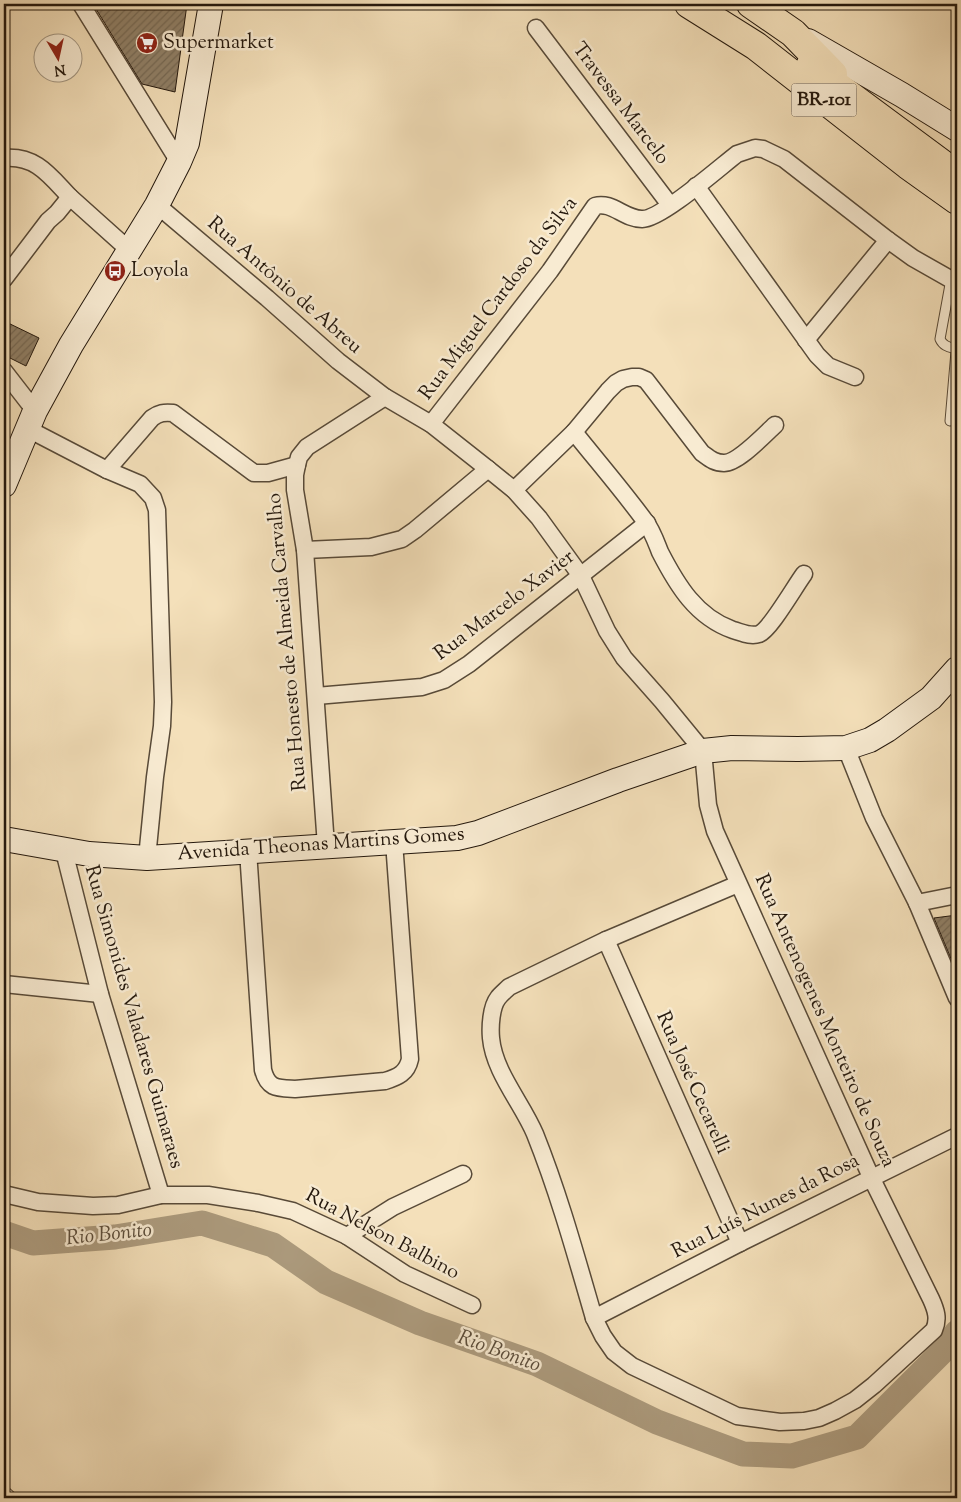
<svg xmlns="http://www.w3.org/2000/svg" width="961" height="1502" font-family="'Sorts Mill Goudy',serif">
<defs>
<pattern id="building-hatch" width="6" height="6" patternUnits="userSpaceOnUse" patternTransform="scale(1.25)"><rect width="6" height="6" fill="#908067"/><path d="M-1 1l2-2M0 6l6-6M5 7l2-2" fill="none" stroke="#756853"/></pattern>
</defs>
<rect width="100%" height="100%" fill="#f4e0ba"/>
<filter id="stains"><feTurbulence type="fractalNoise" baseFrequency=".004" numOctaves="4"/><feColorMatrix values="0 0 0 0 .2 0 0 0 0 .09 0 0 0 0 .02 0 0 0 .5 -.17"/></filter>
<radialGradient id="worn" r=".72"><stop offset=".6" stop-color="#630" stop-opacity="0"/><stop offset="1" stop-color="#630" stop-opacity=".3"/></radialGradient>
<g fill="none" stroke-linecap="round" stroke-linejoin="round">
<path stroke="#ad9c7f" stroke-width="25" d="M4,1233L33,1243L115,1237L202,1223L273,1245L326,1282L420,1323L537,1364L657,1422L743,1454L792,1456L857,1437L944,1350L957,1332"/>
</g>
<g fill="url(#building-hatch)" stroke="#24180d">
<path d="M93,4H187L175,92L142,84Z"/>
<path d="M4,321L39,338L26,366L4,355Z"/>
<path d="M957,915V973L934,918Z"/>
</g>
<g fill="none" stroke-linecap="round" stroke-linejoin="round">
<g stroke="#584a38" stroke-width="11">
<g id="lane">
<path d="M951,279L940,339C943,346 949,347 956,349"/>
<path d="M950,421L957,340"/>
<path d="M4,1490L13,1498"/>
</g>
</g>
<g stroke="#584a38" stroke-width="19">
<g id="street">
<path d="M81,4L179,162"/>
<path d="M536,28L670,205"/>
<path d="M4,158C36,155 50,176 70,197"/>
<path d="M696,186L817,355L828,366L855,377"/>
<path d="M157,205L267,298L338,361L385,397L431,424L488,469L514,490L539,518L581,576L607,631L624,658L662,701L703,751L708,805L715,831L871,1177L931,1299C936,1310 939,1319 934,1330L874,1385L855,1400L835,1411L819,1418L804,1421L780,1422L737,1416L632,1366L614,1352L603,1336L594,1318C576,1256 559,1194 535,1134C522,1103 494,1072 491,1038C490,1027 491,1007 498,998C501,994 505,991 509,987L606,940L738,884"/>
<path d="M4,279L48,221L57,213L70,197L128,249"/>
<path d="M806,340L888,240"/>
<path d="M4,371L35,411"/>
<path d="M431,424L550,271L595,206C612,201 624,219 642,219C660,220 720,167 737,154L755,148L763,149L784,159L888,240L913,258L957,283"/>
<path d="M28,429L107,470L140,484L153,498L157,510L163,702L162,726L155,777L147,858"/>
<path d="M574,432C598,462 623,491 645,521C652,530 656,542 660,552C677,585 696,617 733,630C741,632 750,637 759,634C770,630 795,586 804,574"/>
<path d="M107,470L152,418C159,413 164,412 173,413L254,473H268L297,465"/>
<path d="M514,490L574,432L608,391L616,383L623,379L632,377H639L646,380L702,453C709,458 714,463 724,463C738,463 764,435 775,425"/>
<path d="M305,550L371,547L402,539L415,530L488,469"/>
<path d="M316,696L422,687L444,680L469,664L647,523"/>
<path d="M846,748L874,818L917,903L957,895"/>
<path d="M326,846L305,550L295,490V475L297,465L299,457L307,447L385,397"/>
<path d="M64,851L100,994L161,1195"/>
<path d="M248,851L263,1070C268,1089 277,1088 295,1089L385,1081C398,1077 407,1073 410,1059L394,842"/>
<path d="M917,903L957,998"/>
<path d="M606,940L740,1243"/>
<path d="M4,984L100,994"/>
<path d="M4,1194L38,1202L93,1206L118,1205L161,1195H208L258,1203L293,1211L347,1236L405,1274L472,1305"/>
<path d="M347,1236L393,1207L463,1174"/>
<path d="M594,1318L740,1243L957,1136"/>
</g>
</g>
<g stroke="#24180d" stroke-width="26">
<g id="secondary">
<path d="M808,41L902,95L957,129"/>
<path d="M4,485L35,411L71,345L157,205L179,162L187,143L211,4"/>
<path d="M4,839L89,854L147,858L457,838L478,833L618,780L703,751L732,748L798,749L846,748L870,740L887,730L931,698L957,669"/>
</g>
</g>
<g stroke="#24180d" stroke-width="30">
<g id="highway">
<path d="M689,4L756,46L908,165L957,200"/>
<path d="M751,4L793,33L833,74"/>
<path d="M810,66L957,175"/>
</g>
</g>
<use href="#lane" stroke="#f8ebd2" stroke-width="9"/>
<use href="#street" stroke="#f8ebd2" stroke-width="16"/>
<use href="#secondary" stroke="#f8ebd2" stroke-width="24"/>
<use href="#highway" stroke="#f4e0ba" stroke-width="28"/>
</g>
<defs>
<g id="supermarket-disc" transform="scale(1.125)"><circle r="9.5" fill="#8f2418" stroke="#f8ebd2"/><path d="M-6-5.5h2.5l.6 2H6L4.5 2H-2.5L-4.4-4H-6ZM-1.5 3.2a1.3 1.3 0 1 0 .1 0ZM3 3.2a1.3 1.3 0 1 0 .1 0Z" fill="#fff"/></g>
<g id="bus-disc" transform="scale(1.125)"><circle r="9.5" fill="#8f2418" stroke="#f8ebd2"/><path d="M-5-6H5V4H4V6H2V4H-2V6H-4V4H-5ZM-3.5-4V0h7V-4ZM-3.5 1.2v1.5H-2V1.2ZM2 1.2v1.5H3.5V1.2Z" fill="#fff"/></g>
</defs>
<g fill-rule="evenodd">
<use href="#supermarket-disc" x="147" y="43"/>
<use href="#bus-disc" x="115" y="271"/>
</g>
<g text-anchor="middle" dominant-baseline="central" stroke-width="5" stroke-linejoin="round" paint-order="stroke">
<rect fill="#f8ebd2" stroke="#645748" stroke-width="1" x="791.5" y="83.5" width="65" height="33" rx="4"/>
<g font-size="19" font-weight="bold" fill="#24180d">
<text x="824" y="100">BR-101</text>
</g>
<g font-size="20" fill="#24180d" stroke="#f8ebd2" text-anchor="start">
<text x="163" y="43">Supermarket</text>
<text x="131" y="271">Loyola</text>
</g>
<g font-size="20" fill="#24180d" stroke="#f8ebd2">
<text transform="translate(620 104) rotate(53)">Travessa Marcelo</text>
<text transform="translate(284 286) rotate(41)">Rua Antônio de Abreu</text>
<text transform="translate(499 299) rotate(-53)">Rua Miguel Cardoso da Silva</text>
<text transform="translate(505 606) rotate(-37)">Rua Marcelo Xavier</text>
<text transform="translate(288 642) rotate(-95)">Rua Honesto de Almeida Carvalho</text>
<text transform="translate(321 845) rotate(-4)">Avenida Theonas Martins Gomes</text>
<text transform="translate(133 1017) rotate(74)">Rua Simonides Valadares Guimaraes</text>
<text transform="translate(824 1021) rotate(66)">Rua Antenogenes Monteiro de Souza</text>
<text transform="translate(692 1083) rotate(66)">Rua José Cecarelli</text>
<text transform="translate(766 1207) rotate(-27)">Rua Luís Nunes da Rosa</text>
<text transform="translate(382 1235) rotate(28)">Rua Nelson Balbino</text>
</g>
<g font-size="21" font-style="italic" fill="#5b4d3b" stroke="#f8ebd2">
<text transform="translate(109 1235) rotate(-6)">Rio Bonito</text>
<text transform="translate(499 1352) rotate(20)">Rio Bonito</text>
</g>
</g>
<rect width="961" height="1502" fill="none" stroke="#f4e0ba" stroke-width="20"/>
<rect x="5" y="5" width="951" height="1492" fill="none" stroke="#24180d" stroke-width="2.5"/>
<rect x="10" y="10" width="941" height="1482" fill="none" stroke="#24180d"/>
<g transform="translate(58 58) rotate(171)"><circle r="24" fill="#f8ebd2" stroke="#a39783"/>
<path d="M0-4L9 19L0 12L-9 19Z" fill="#8f2418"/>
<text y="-8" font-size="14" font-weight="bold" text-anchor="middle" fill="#24180d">N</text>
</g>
<rect width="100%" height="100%" filter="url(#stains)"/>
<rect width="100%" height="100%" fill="url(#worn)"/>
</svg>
